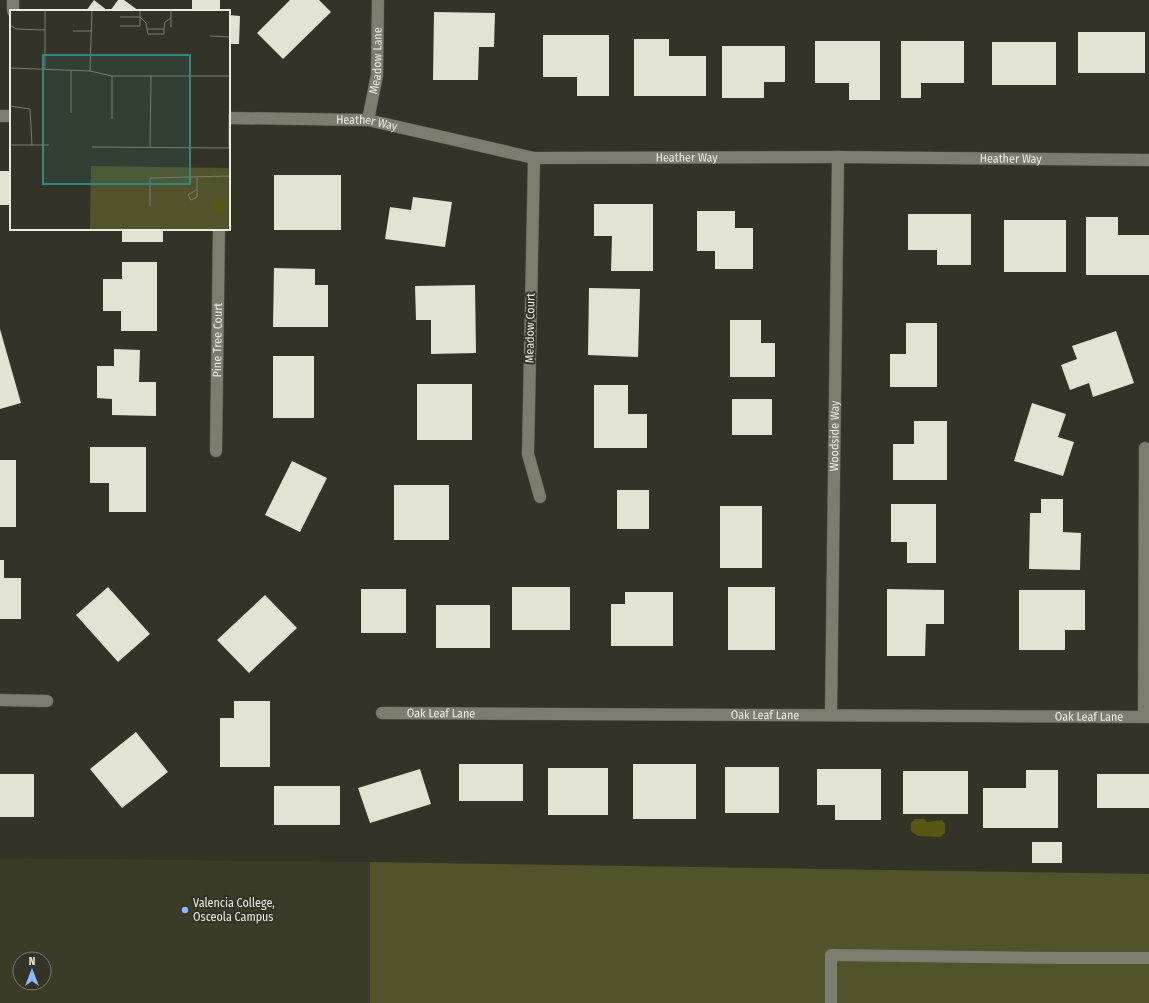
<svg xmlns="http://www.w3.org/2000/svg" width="1149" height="1003" font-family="'Fira Sans Condensed',sans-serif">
<rect width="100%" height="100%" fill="#333327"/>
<path fill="#3b3b28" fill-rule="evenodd" d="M0,858L370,862V1003H0ZM20,959H44V983H20Z"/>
<path fill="#53532b" d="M370,862L1149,874V1003H370Z"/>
<path fill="#58570f" d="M915,819H924L927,822L942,820L945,824V833L940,837L918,836L911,831V823Z"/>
<g fill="#e3e3d4">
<path d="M94,0L108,11H86Z"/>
<path d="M118,0H124L139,11H110Z"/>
<rect x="192" y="0" width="28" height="11"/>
<path d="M290,0H319L331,12L283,59L257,33Z"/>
<path d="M434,12L495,13L494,47H479L478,80H433Z"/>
<path d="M229,15L240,16L239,44H229Z"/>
<rect x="1078" y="32" width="67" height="41"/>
<path d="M543,35H609V96H577V77H543Z"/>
<path d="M634,39H669V56H706V96H634Z"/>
<path d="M815,41H880V100H849V83H815Z"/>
<path d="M901,41H964V83H921V98H901Z"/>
<rect x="992" y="42" width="64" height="43"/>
<path d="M722,46H785V82H764V98H722Z"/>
<rect x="0" y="171" width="11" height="34"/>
<rect x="274" y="175" width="67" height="55"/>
<path d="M413,197L452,202L445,247L385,239L390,207L411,210Z"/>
<path d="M594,204H653V271H611L612,236H594Z"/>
<path d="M697,211H735V228H753V269H715V251H697Z"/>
<path d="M908,214H971V265H937V250H908Z"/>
<path d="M1086,217H1118V235H1149V275H1086Z"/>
<rect x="1004" y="220" width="62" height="52"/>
<rect x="122" y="229" width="41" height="13"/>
<path d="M122,262H157V331H121V311H103V279H122Z"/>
<path d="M274,268L315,269V285H328V327H273Z"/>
<path d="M475,285L476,353L431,354V320H416L415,286Z"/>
<path d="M589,288L640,289L638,357L588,355Z"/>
<path d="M730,320H761V343H775V377H730Z"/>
<path d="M906,323H937V387H890V354H906Z"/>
<path d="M0,329L21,403L0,409Z"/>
<path d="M1116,331L1134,383L1093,397L1089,383L1070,390L1061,365L1077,359L1072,346Z"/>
<path d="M114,349L140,350L139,382H156V416L112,415V399L97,398V366H114Z"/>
<rect x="273" y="356" width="41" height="62"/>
<rect x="417" y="384" width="55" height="56"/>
<path d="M594,385H628V414H647V448H594Z"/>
<rect x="732" y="399" width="40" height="36"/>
<path d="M1032,403L1066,414L1058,437L1074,442L1063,476L1014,461Z"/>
<path d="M914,421H947V480H893V444H914Z"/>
<path d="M90,447H146V512H109V483H90Z"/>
<rect x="0" y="460" width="16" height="67"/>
<path d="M292,461L327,478L300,532L265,515Z"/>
<rect x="394" y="485" width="55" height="55"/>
<rect x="617" y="490" width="32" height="39"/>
<path d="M1041,499H1063V532L1081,533L1080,570L1029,569L1030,513H1041Z"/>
<path d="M891,504H936V563H907V542H891Z"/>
<rect x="720" y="506" width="42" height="62"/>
<path d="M0,560H4V578H21V619H0Z"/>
<path d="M108,587L150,634L118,662L76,615Z"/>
<rect x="512" y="587" width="58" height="43"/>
<rect x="728" y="587" width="47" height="63"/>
<rect x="361" y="589" width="45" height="44"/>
<path d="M887,589L944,590V624H926L925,656H887Z"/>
<path d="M1019,590H1085V630H1065V650H1019Z"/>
<path d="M625,592H673V646H611V604H625Z"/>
<path d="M265,595L297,628L249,673L217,640Z"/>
<rect x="436" y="605" width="54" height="43"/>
<path d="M234,701H270V767H220V718H234Z"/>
<path d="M136,732L168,772L122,808L90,769Z"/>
<rect x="459" y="764" width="64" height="37"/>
<rect x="633" y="764" width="63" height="55"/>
<rect x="725" y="767" width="54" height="46"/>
<rect x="548" y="768" width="60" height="47"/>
<path d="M420,769L431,804L370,823L358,788Z"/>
<path d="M817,769H881V820H835V805H817Z"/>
<path d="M1026,770H1058V828H983V788H1026Z"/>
<rect x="903" y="771" width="65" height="43"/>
<rect x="0" y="774" width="34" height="43"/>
<rect x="1097" y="774" width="52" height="34"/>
<rect x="274" y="786" width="66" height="39"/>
<rect x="1032" y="842" width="30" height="21"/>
</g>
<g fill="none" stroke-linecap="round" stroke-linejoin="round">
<g stroke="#515146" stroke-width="13">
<path id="lane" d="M831,1003V955L1063,958H1149"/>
</g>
<g stroke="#515146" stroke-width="13">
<g id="street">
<path d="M13,0V11"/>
<path d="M0,116H11"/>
<path id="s1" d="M229,118L368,120L534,158L838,157L1149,160"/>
<path id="s2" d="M368,120L377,75L378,0"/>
<path d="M534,158L528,454L540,497"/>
<path id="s3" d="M216,451L219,229"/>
<path d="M0,700L47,701"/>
<path id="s4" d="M382,713L1149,717"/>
<path id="s5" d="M831,714L838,157"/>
<path d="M1144,716L1145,448"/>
</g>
</g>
<use href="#lane" stroke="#7c7d6f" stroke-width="12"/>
<use href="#street" stroke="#7c7d6f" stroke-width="12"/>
</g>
<circle fill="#8cb9fc" stroke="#333327" stroke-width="1.5" cx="185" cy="910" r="4"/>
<g text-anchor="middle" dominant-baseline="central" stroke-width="4" stroke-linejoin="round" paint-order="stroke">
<g font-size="12" fill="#eaebe3" stroke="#333327">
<text stroke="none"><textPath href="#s2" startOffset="60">Meadow Lane</textPath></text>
<text stroke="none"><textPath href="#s1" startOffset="138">Heather Way</textPath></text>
<text stroke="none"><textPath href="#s1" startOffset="462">Heather Way</textPath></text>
<text stroke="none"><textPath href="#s1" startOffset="786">Heather Way</textPath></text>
<text transform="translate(530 328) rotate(-89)">Meadow Court</text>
<text stroke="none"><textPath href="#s3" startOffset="111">Pine Tree Court</textPath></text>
<text stroke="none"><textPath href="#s5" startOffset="278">Woodside Way</textPath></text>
<text stroke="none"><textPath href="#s4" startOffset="59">Oak Leaf Lane</textPath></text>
<text stroke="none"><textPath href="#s4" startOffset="383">Oak Leaf Lane</textPath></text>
<text stroke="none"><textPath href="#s4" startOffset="707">Oak Leaf Lane</textPath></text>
</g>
<g font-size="12" fill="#eaebe3" stroke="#333327" text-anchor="start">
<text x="193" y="903">Valencia College,<tspan x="193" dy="14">Osceola Campus</tspan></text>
</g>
</g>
<g transform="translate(10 10)">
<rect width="220" height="220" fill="#333327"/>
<path d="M81,156L220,158V220H80Z" fill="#53532b"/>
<path d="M212,189L217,194L212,205L204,201L201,193Z" fill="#58570f"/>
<path fill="none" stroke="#7c7d72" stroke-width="1" d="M35,0V60M110,7H130L136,13L138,24H154V19H137M0,15L6,19L35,20M110,16H130V0M161,17V0M154,19L155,12L161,8M63,21H82M200,26L220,27M0,58L80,61L102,66H220M80,61L82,0M102,66V109M0,96L20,99L22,135M61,103V61M0,135H39M82,137L220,138M140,137L141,66M180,137V103M219,138V104M186,180L178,185L181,190L187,187V168M140,196V168L220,166"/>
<path fill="#308880" fill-opacity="0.15" stroke="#308880" stroke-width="2" d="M33,45H180V174H33Z"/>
<rect width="220" height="220" fill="none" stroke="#eaebe3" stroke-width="2"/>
</g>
<g transform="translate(32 971)"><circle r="19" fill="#333327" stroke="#7c7d72"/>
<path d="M0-3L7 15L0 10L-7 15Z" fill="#8cb9fc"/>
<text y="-6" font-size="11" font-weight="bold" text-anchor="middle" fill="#eaebe3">N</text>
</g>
</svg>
